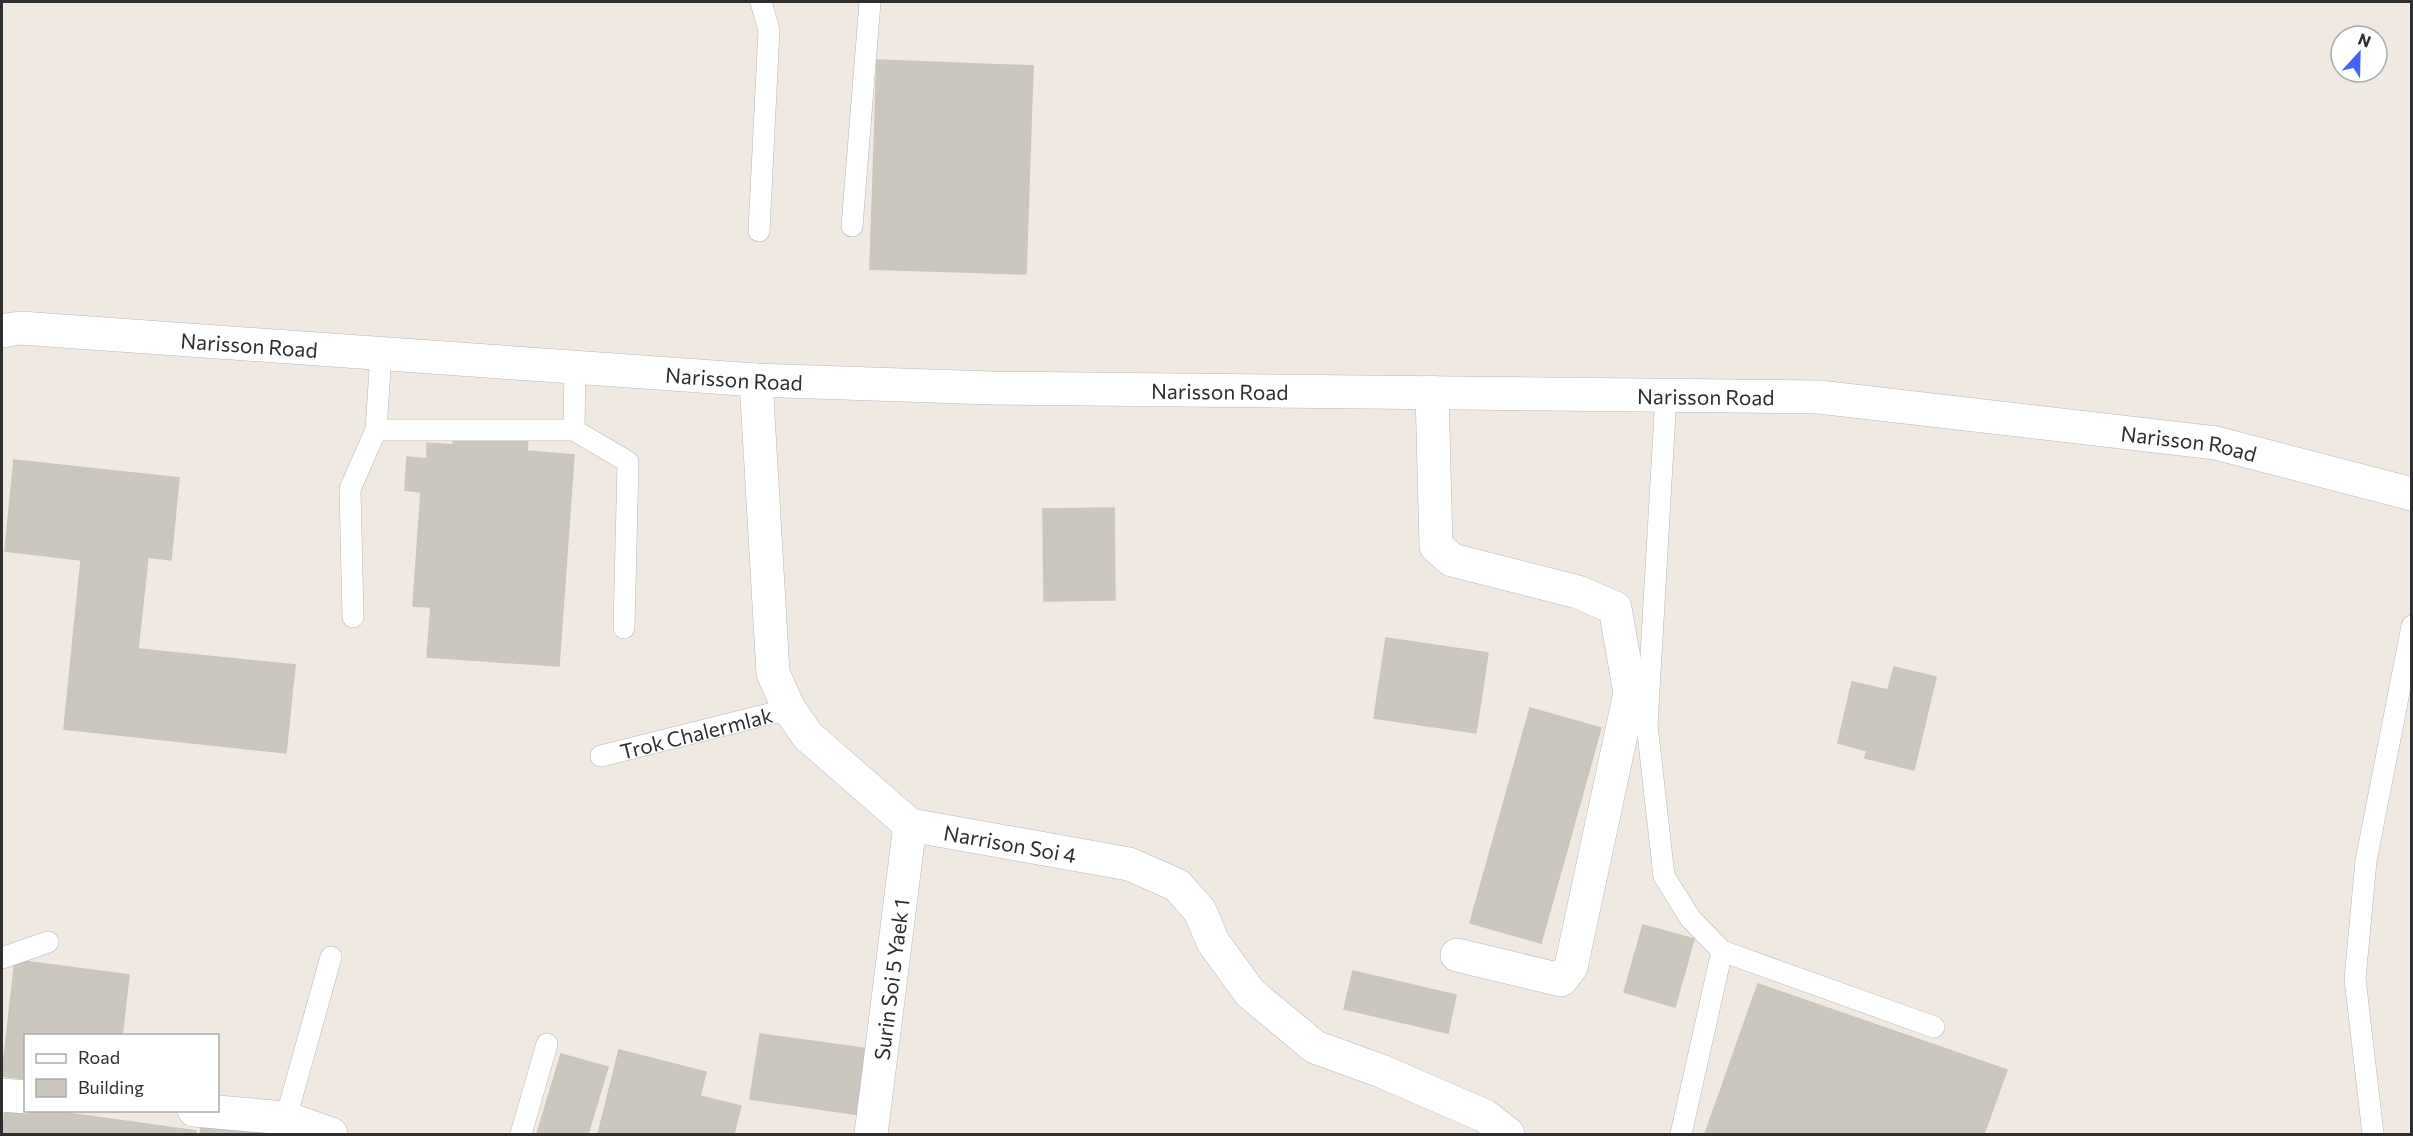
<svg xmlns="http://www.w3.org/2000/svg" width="2413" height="1136" font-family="Commissioner,sans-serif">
<rect width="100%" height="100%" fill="#efe9e1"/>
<g fill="#cbc7bf" stroke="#cbc5ba" stroke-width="1.5">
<path d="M877,60L1033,66L1026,274L870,269Z"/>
<path d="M454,433L528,438L527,451L574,455L559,666L427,657L431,607L413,606L421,492L405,490L407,457L427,459V443L453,445Z"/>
<path d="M14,460L179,478L171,560L148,557L138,649L295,665L286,753L64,729L81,560L5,551Z"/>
<path d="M1114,508L1115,600L1044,601L1043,509Z"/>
<path d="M1386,638L1488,653L1476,733L1374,718Z"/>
<path d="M1894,667L1936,677L1914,770L1865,758L1867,751L1838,743L1852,682L1888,690Z"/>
<path d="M1530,708L1601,728L1541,943L1470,923Z"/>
<path d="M1643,925L1694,939L1675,1007L1624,992Z"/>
<path d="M15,960L129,975L122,1036H26V1079L2,1076Z"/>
<path d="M1353,971L1456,995L1448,1033L1344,1009Z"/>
<path d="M1758,984L2007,1070L1984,1134H1705Z"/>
<path d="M760,1034L876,1050L867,1116L750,1099Z"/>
<path d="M619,1050L706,1072L700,1096L741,1106L734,1134H598Z"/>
<path d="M561,1054L608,1067L588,1134H537Z"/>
<path d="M6,1105L26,1110H45L196,1131V1134H2Z"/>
<path d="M202,1124L283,1134H200Z"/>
</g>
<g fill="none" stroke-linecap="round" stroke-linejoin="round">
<g stroke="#b4b7c1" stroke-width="22">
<g id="lane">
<path d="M852,226L870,2"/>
<path d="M759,231L769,30L761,2"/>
<path d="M1666,395L1647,725L1664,876L1690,918L1722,951L1934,1027"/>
<path d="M376,430H574L628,462L624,628"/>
<path d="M574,430L575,368"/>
<path d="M353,617L350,489L376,430L381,354"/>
<path id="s1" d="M601,756L789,709"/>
<path d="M2,958L48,942"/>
<path d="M286,1118L331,957"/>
<path d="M521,1134L547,1044"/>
<path d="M1681,1134L1722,951"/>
<path d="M2373,1134L2355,979L2366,861L2412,626"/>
</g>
</g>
<g stroke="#b4b7c1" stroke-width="34">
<g id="street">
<path id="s2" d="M756,380L773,673L789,709L808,736L910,825L1129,864L1177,885L1200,911L1213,942L1250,993L1315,1047L1381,1071L1485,1116L1508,1134"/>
<path d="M1432,392L1436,546L1452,560L1578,592L1615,608L1630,693L1571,967L1561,980L1457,955"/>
<path d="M2,1095L26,1097"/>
<path d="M194,1110L286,1118L331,1134"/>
<path id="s3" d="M871,1134L910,825"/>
</g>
</g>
<g stroke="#b4b7c1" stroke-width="34">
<g id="secondary">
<path id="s4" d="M2,331L20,328L756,380L991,388L1819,397L2216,443L2412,494"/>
</g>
</g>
<use href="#lane" stroke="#fff" stroke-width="21"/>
<use href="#street" stroke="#fff" stroke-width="33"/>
<use href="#secondary" stroke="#fff" stroke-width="33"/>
</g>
<g text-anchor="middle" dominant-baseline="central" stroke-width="6" stroke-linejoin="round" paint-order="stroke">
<g font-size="21" fill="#2e2e2e" stroke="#fff">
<text stroke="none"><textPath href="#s4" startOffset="248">Narisson Road</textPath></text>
<text stroke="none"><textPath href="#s4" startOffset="734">Narisson Road</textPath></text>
<text stroke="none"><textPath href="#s4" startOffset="1220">Narisson Road</textPath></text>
<text stroke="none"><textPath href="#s4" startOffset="1706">Narisson Road</textPath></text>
<text stroke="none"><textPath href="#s4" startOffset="2192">Narisson Road</textPath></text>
<text stroke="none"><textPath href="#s1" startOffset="98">Trok Chalermlak</textPath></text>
<text stroke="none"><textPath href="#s2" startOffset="603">Narrison Soi 4</textPath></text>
<text stroke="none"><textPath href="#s3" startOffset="156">Surin Soi 5 Yaek 1</textPath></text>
</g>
</g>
<rect width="2413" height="1136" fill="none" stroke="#2e2e2e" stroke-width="6"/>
<rect x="24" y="1034" width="195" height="78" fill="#ffffff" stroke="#ababab" stroke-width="1.5"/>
<rect x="36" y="1054" width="30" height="9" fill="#ffffff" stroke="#ababab" stroke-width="1.5"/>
<text x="78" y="1064" font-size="18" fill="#2e2e2e">Road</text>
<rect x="36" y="1079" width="30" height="18" fill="#cbc7bf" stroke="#ababab" stroke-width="1.5"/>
<text x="78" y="1094" font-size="18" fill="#2e2e2e">Building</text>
<g transform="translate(2359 54) rotate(22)"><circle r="28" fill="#ffffff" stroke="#ababab" stroke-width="1.5"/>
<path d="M0-4.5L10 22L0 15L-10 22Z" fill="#4264fb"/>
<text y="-9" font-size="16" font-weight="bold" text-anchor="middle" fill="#2e2e2e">N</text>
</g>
</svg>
